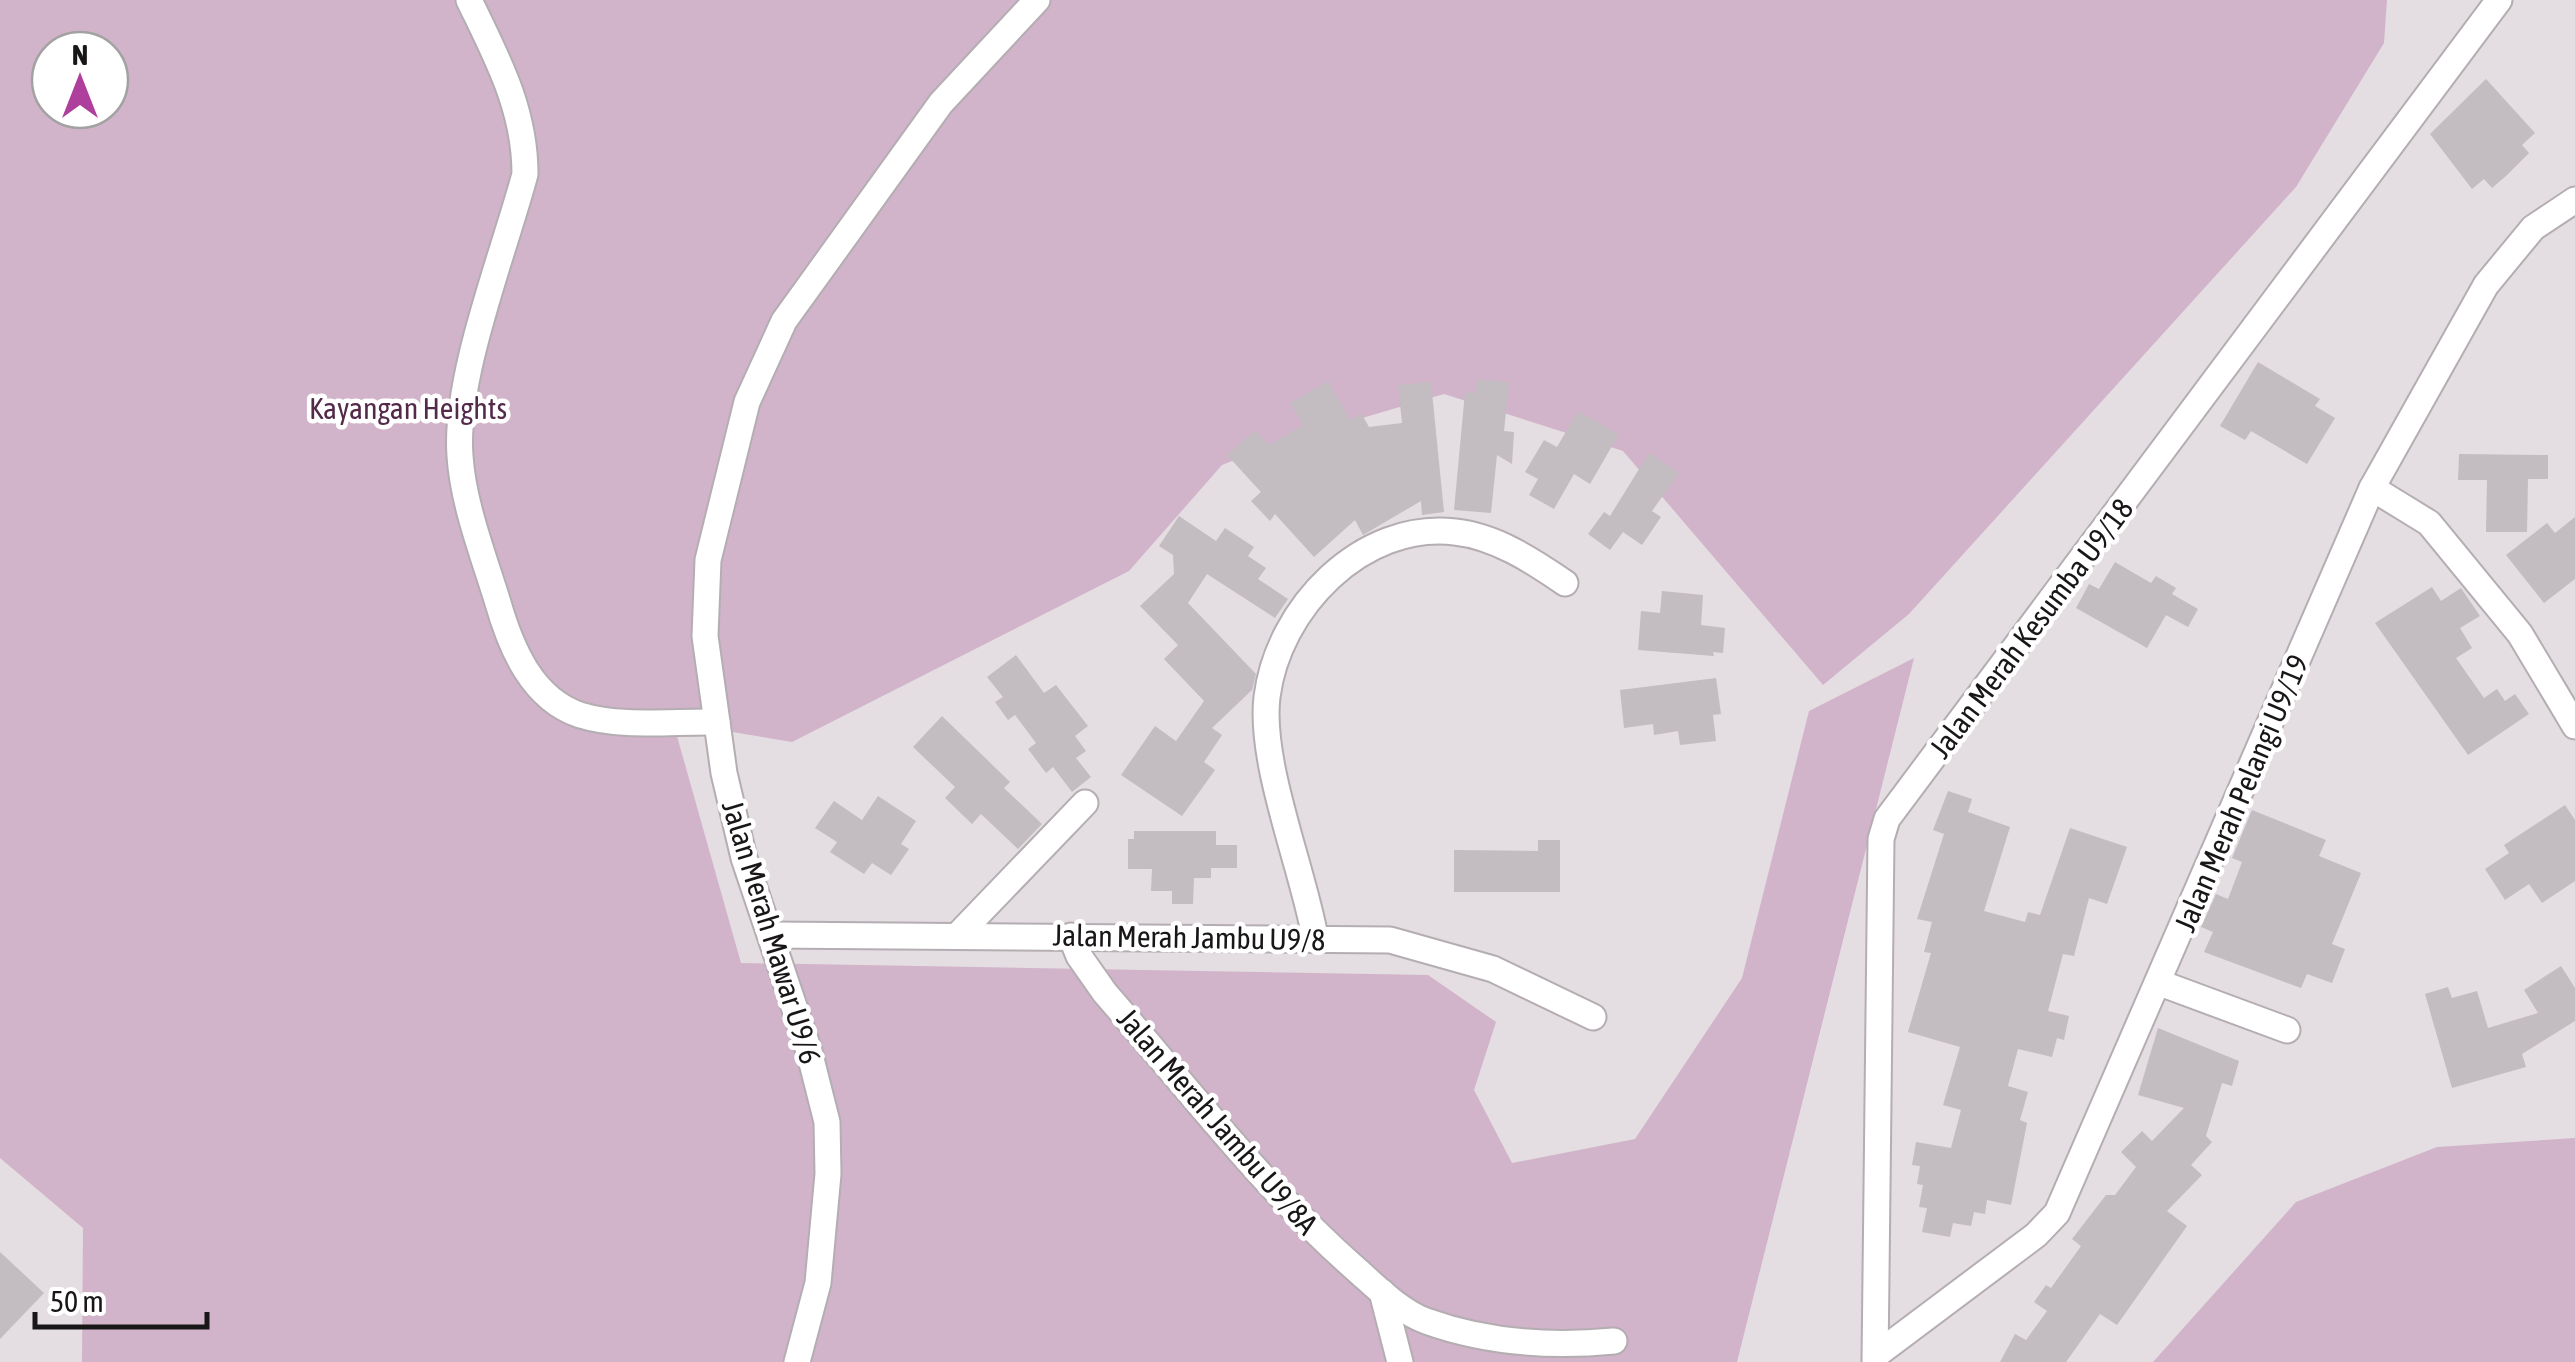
<svg xmlns="http://www.w3.org/2000/svg" width="2575" height="1362" font-family="'Asap Condensed',sans-serif">
<rect width="100%" height="100%" fill="#e4dde2"/>
<g fill="#d2b4ca" fill-rule="evenodd">
<path d="M0,0H2387L2384,43L2296,187L1909,614L1823,685L1623,451L1444,394L1277,443L1222,465L1129,571L792,742L673,722L741,963L1428,975L1496,1022L1474,1090L1512,1163L1635,1139L1742,978L1809,711L1914,658L1737,1362H82L83,1228L0,1158ZM50,50H110V110H50Z"/>
<path d="M2575,1138V1362H2153L2296,1202L2437,1147Z"/>
</g>
<g fill="#c3bcc1">
<path d="M2486,79L2535,133L2522,145L2529,153L2506,176L2492,188L2484,179L2472,189L2430,134Z"/>
<path d="M2258,362L2320,399L2315,406L2335,418L2307,464L2251,431L2245,440L2220,426Z"/>
<path d="M1477,379L1509,382L1504,431L1514,432L1512,464L1497,455L1491,513L1454,510L1465,392L1475,393Z"/>
<path d="M1328,381L1350,420L1361,413L1369,427L1402,423L1398,385L1431,382L1444,512L1422,515L1421,501L1363,535L1355,520L1314,557L1275,514L1270,521L1251,501L1261,492L1227,455L1255,430L1269,445L1303,425L1290,403Z"/>
<path d="M1578,411L1619,434L1590,484L1574,474L1554,509L1529,495L1538,479L1525,472L1544,440L1557,447Z"/>
<path d="M1649,453L1679,473L1652,511L1661,517L1642,545L1623,532L1610,550L1588,534L1604,512L1610,516Z"/>
<path d="M2459,454L2548,455V479H2528L2527,532H2486L2487,480H2458Z"/>
<path d="M1179,516L1216,541L1225,528L1254,547L1248,556L1266,568L1258,579L1288,599L1275,618L1207,574L1188,603L1256,674L1252,690L1212,728L1222,735L1204,762L1215,770L1182,816L1121,775L1155,726L1176,741L1204,701L1164,659L1178,645L1140,606L1174,574L1173,555L1159,546Z"/>
<path d="M2575,517V579L2544,603L2506,555L2547,523L2555,533Z"/>
<path d="M2115,562L2151,583L2156,576L2176,588L2172,594L2198,609L2188,627L2166,615L2147,648L2076,608L2089,584L2099,589Z"/>
<path d="M2432,587L2441,601L2461,588L2480,616L2460,628L2472,648L2456,658L2484,698L2497,689L2505,701L2515,694L2529,714L2468,755L2375,623Z"/>
<path d="M1662,591L1703,595L1701,625L1725,628L1723,653L1713,652L1714,656L1638,650L1641,611L1660,613Z"/>
<path d="M1016,655L1044,693L1056,685L1088,726L1075,736L1086,751L1076,758L1091,777L1072,792L1053,767L1046,773L1028,749L1036,743L1015,715L1008,720L995,702L1003,697L987,677Z"/>
<path d="M1716,678L1721,714L1713,715L1716,741L1680,745L1678,731L1654,735L1653,724L1624,728L1620,690Z"/>
<path d="M942,716L1010,782L1004,788L1042,824L1018,849L981,814L972,824L945,798L955,787L913,747Z"/>
<path d="M1948,791L1972,799L1968,812L2010,827L1984,911L2025,922L2028,912L2040,915L2070,828L2127,847L2107,904L2089,898L2074,956L2063,954L2048,1011L2069,1016L2064,1040L2057,1038L2052,1057L2018,1049L2008,1086L2028,1092L2020,1120L2027,1123L2011,1205L1987,1200L1985,1214L1974,1212L1971,1226L1953,1223L1950,1237L1922,1232L1927,1208L1919,1207L1923,1185L1917,1184L1920,1166L1912,1165L1916,1142L1951,1148L1961,1110L1943,1105L1960,1047L1908,1032L1931,953L1924,952L1932,922L1917,919L1944,834L1933,830Z"/>
<path d="M878,796L916,821L901,844L909,849L891,875L872,863L864,874L830,852L837,842L815,828L834,801L862,820Z"/>
<path d="M2565,805L2575,820V881L2542,903L2529,884L2505,900L2485,869L2509,853L2504,845Z"/>
<path d="M2252,810L2326,840L2319,856L2361,873L2332,944L2345,949L2332,983L2307,974L2301,988L2204,952L2213,932L2201,927L2216,894L2228,899L2242,862L2232,858Z"/>
<path d="M1134,831H1216V845H1237V868H1211V878H1194L1193,904H1172V891H1151L1152,869H1128V839H1134Z"/>
<path d="M1538,840H1560V892H1454V850L1538,851Z"/>
<path d="M2561,966L2575,988V1021L2522,1054L2526,1067L2452,1088L2425,994L2448,987L2452,998L2477,991L2488,1028L2538,1013L2524,990Z"/>
<path d="M2158,1028L2239,1061L2232,1086L2222,1083L2206,1136L2212,1142L2191,1165L2202,1175L2167,1211L2187,1226L2117,1325L2100,1314L2066,1362H2000L2015,1334L2026,1340L2047,1311L2034,1302L2046,1285L2051,1288L2081,1246L2072,1239L2106,1195H2115L2136,1167L2121,1152L2142,1131L2152,1141L2184,1108L2138,1095Z"/>
<path d="M0,1252L44,1293L0,1339Z"/>
</g>
<g fill="none" stroke-linecap="round" stroke-linejoin="round">
<g stroke="#b4adb2" stroke-width="29">
<g id="minor">
<path d="M469,0C497,58 525,109 525,174C504,253 454,377 460,456C463,504 484,557 498,603C511,648 532,699 580,715C622,728 673,721 717,722"/>
<path d="M2372,488L2429,523L2520,634L2575,726"/>
<path d="M771,935L1390,940L1493,969L1593,1017"/>
<path d="M958,935L1085,803"/>
<path d="M1071,936L1079,956L1105,993C1187,1087 1264,1189 1358,1271C1377,1288 1401,1312 1426,1321C1487,1343 1550,1347 1614,1341"/>
<path d="M1315,937C1303,869 1259,763 1267,697C1278,608 1362,521 1455,532C1495,536 1533,561 1565,583"/>
<path d="M2160,983L2287,1030"/>
<path d="M1382,1292L1400,1362"/>
<path d="M1876,1355L2036,1235L2057,1213L2372,488L2486,285L2533,228L2575,200"/>
<path d="M797,1362L818,1283L828,1174L827,1122L809,1051L744,858L724,773L705,636L708,560L747,402L784,321L941,103L1037,0"/>
<path d="M1875,1362L1881,839L1887,819L2499,0"/>
</g>
</g>
<use href="#minor" stroke="#fff" stroke-width="25"/>
</g>
<g text-anchor="middle" dominant-baseline="central" stroke-width="9" stroke-linejoin="round" paint-order="stroke">
<g font-size="30" fill="#542a4b" stroke="#fff">
<text x="408" y="408">Kayangan Heights</text>
</g>
<g font-size="30" fill="#191618" stroke="#fff">
<text transform="translate(2031 628) rotate(-53)">Jalan Merah Kesumba U9/18</text>
<text transform="translate(2241 793) rotate(-67)">Jalan Merah Pelangi U9/19</text>
<text transform="translate(772 932) rotate(73)">Jalan Merah Mawar U9/6</text>
<text transform="translate(1189 937) rotate(1)">Jalan Merah Jambu U9/8</text>
<text transform="translate(1218 1121) rotate(49)">Jalan Merah Jambu U9/8A</text>
</g>
</g>
<g transform="translate(80 80)"><circle r="48" fill="#ffffff" stroke="#a3a2a3" stroke-width="2.5"/>
<path d="M0-8L18 38L0 25L-18 38Z" fill="#af3f9c"/>
<text y="-15" font-size="28" font-weight="bold" text-anchor="middle" fill="#191618">N</text>
</g>
<path d="M35 1312v15h172v-15" fill="none" stroke="#191618" stroke-width="5"/>
<text x="50" y="1312" font-size="30" fill="#191618" stroke="#ffffff" stroke-width="8" paint-order="stroke">50 m</text>
</svg>
